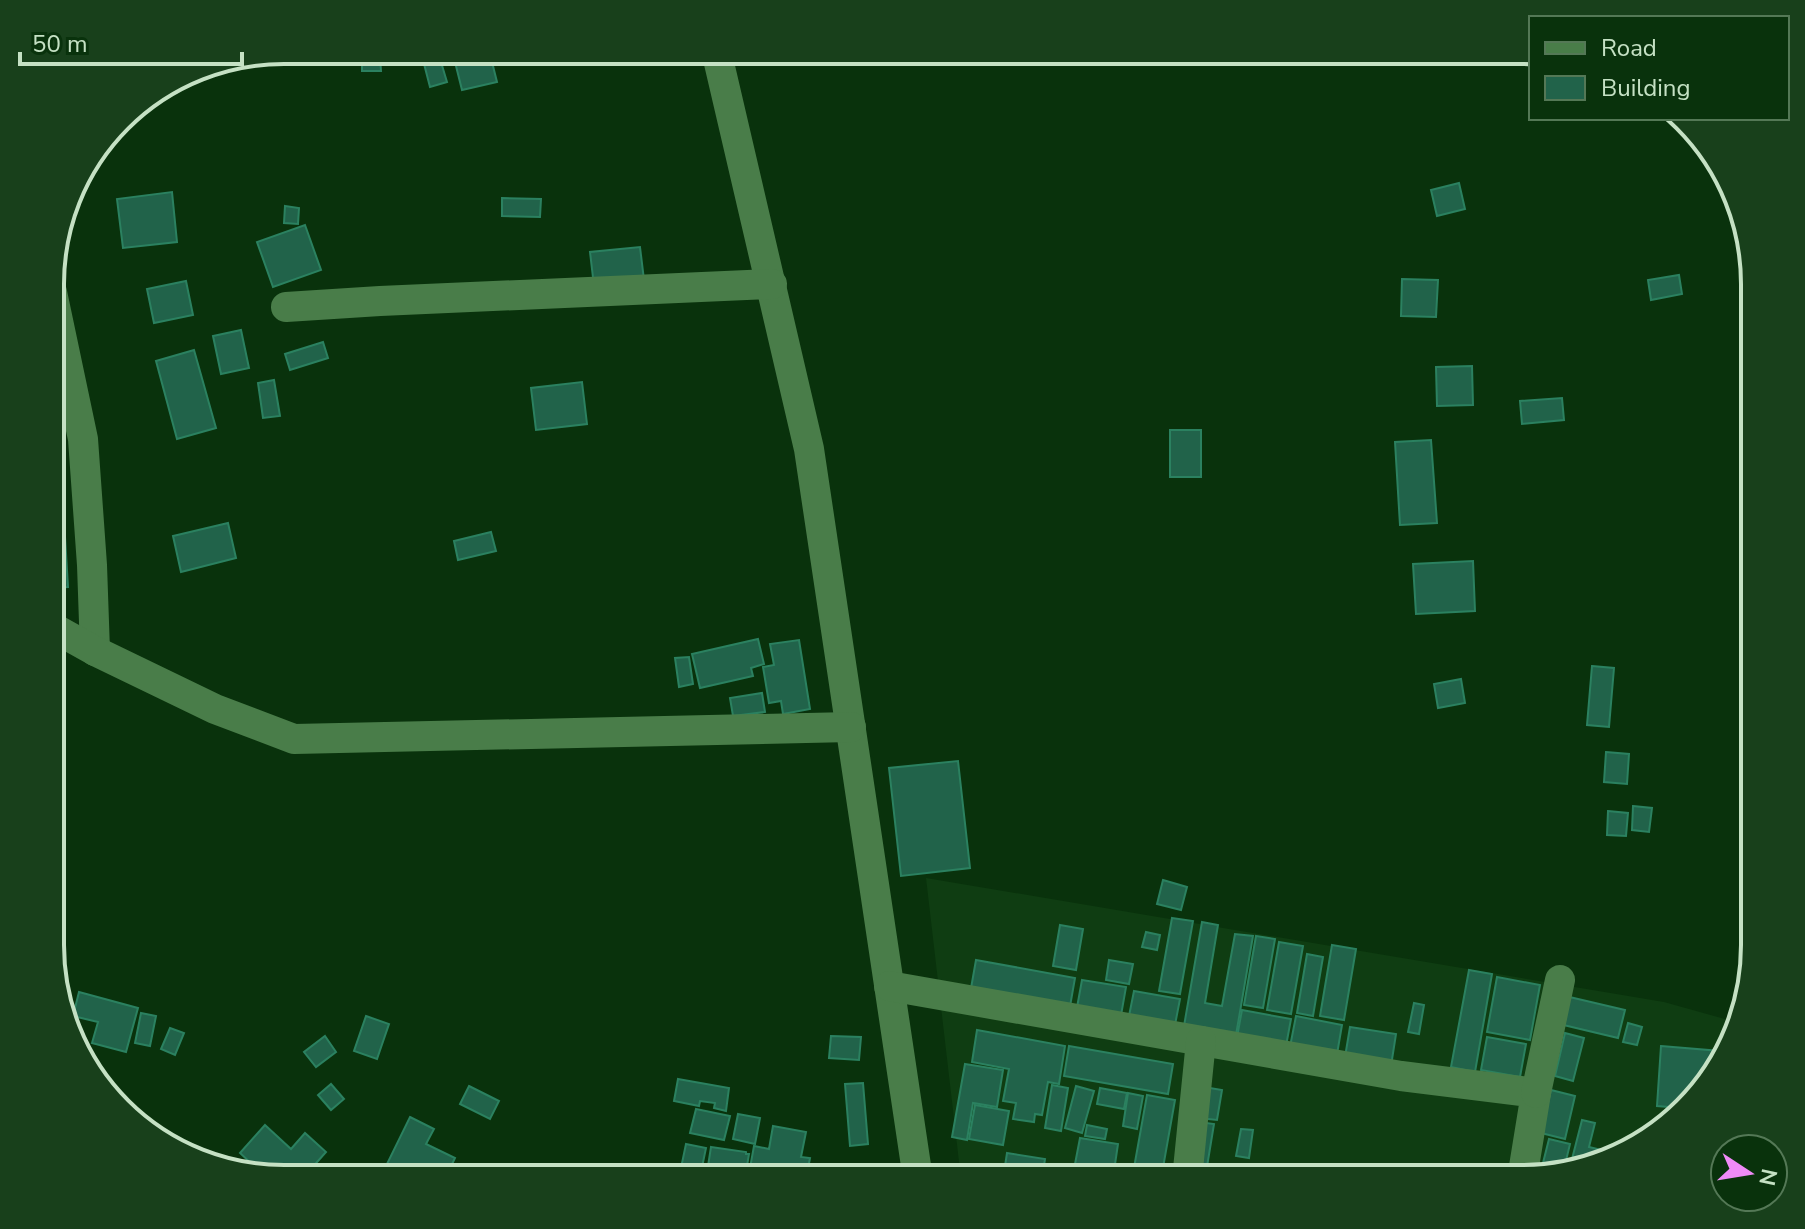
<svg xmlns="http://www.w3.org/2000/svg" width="1805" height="1229" font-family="'Nunito Sans',sans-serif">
<rect width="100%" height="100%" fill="#09320c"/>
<path fill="#0f3d12" d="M926,878L1664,1002L1732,1021L1707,1087L1625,1155L1521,1179H961Z"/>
<g fill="#21634a" stroke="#2b8160" stroke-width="2">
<path d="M452,50H489L497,82L462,90Z"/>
<path d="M438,52L447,82L430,87L422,56Z"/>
<path d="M362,57H380L381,71H362Z"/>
<path d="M1459,183L1465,209L1437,216L1431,190Z"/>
<path d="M172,192L177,242L123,248L117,199Z"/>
<path d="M502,198L541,199L540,217L502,216Z"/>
<path d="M285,206L299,208L298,224L284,223Z"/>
<path d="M305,225L321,270L273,287L257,242Z"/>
<path d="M640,247L644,280L594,286L590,252Z"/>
<path d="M1679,275L1682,294L1651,300L1648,280Z"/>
<path d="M1402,279L1438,280L1436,317L1401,316Z"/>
<path d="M186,281L193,315L154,323L147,289Z"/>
<path d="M241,330L249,368L221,374L213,336Z"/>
<path d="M323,342L328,358L290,370L285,354Z"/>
<path d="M194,350L216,428L177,439L156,361Z"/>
<path d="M1472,366L1473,405L1437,406L1436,367Z"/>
<path d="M274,380L280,416L263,418L258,383Z"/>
<path d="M582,382L587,424L536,430L531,388Z"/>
<path d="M1562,398L1564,420L1522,424L1520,401Z"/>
<rect x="1170" y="430" width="31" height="47"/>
<path d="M1431,440L1437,523L1400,525L1395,442Z"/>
<path d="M52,520H64L68,587L52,588Z"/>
<path d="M228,523L236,558L181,572L173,536Z"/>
<path d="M491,532L496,551L458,560L454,541Z"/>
<path d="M1473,561L1475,611L1416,614L1413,564Z"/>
<path d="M758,639L764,664L751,668L753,676L700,688L692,654Z"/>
<path d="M799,640L810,709L783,714L781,701L769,703L763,667L774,665L770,644Z"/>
<path d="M689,657L693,684L679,687L675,658Z"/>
<path d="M1592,666L1614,668L1609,727L1587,725Z"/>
<path d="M1461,679L1465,703L1438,708L1434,684Z"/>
<path d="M762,693L765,712L733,716L730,698Z"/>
<path d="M1606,752L1629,754L1627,784L1604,782Z"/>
<path d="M958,761L970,868L901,876L889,768Z"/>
<path d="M1633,806L1652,808L1649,832L1632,830Z"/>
<path d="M1608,811L1628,813L1626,836L1607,835Z"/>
<path d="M1163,880L1187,887L1181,910L1157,904Z"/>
<path d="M1172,918L1193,921L1180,994L1159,991Z"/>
<path d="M1202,922L1218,925L1205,1003L1222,1006L1235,934L1253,936L1236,1035L1184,1026Z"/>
<path d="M1060,925L1083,929L1076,970L1053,966Z"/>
<path d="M1146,932L1160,935L1157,950L1142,947Z"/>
<path d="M1256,936L1275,939L1263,1008L1244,1005Z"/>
<path d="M1279,942L1303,946L1291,1014L1267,1010Z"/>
<path d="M1332,945L1356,949L1344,1020L1320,1016Z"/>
<path d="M1307,954L1323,957L1313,1016L1297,1013Z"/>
<path d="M976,960L1075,978L1069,1012L970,994Z"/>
<path d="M1109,960L1133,964L1129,984L1106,980Z"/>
<path d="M1469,970L1492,974L1475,1072L1451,1067Z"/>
<path d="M1497,977L1540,985L1530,1040L1487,1032Z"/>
<path d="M1082,980L1126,987L1120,1021L1076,1013Z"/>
<path d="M1134,991L1180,999L1174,1030L1128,1021Z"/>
<path d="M79,992L138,1008L126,1052L92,1043L98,1022L73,1016Z"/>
<path d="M1561,995L1625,1010L1618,1038L1555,1023Z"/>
<path d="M1414,1003L1424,1005L1419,1034L1408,1032Z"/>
<path d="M1242,1010L1291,1019L1286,1046L1237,1037Z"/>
<path d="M141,1013L156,1016L150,1046L135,1043Z"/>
<path d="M366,1016L389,1024L377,1059L354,1051Z"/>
<path d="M1296,1016L1342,1025L1336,1060L1289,1052Z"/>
<path d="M1628,1023L1642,1027L1637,1045L1623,1042Z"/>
<path d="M1350,1027L1396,1034L1391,1066L1345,1057Z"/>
<path d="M170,1028L184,1033L175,1055L161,1049Z"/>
<path d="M977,1030L1065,1046L1059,1084L1048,1082L1042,1115L1035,1114L1034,1122L1013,1119L1016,1103L1003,1101L1009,1069L972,1062Z"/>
<path d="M1565,1033L1584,1038L1573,1081L1555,1076Z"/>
<path d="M325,1036L336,1052L316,1067L304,1052Z"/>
<path d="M831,1036L861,1037L859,1060L829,1058Z"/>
<path d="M1487,1037L1526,1044L1520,1077L1481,1070Z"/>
<path d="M1069,1046L1173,1064L1168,1094L1064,1076Z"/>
<path d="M1661,1046L1720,1051L1707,1087L1681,1108L1657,1106Z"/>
<path d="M965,1064L1003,1070L997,1107L973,1103L967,1140L952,1137Z"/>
<path d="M678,1079L729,1088L726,1111L714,1108L715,1103L700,1101L699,1106L674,1101Z"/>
<path d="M863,1083L868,1144L850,1146L845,1084Z"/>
<path d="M331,1084L344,1099L331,1110L318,1095Z"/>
<path d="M1052,1085L1068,1088L1061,1131L1045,1128Z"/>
<path d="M469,1086L499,1101L490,1119L460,1104Z"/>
<path d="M1076,1086L1094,1091L1082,1133L1065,1128Z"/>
<path d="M1204,1087L1222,1090L1217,1120L1199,1118Z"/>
<path d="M1100,1088L1127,1093L1124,1109L1097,1104Z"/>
<path d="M1551,1090L1575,1096L1565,1139L1541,1133Z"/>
<path d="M1128,1093L1143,1096L1137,1129L1123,1126Z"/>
<path d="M1147,1095L1175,1100L1161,1179H1132Z"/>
<path d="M975,1105L1009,1111L1003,1145L969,1139Z"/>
<path d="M696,1109L730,1116L724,1140L690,1133Z"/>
<path d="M738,1114L760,1118L755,1144L733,1139Z"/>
<path d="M410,1117L434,1129L426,1144L455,1158L445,1179H411L386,1166Z"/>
<path d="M1582,1120L1595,1123L1589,1147L1622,1155L1570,1167Z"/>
<path d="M1199,1122L1214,1124L1205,1179H1190Z"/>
<path d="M265,1125L291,1149L305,1133L326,1152L302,1179L267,1178L240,1153Z"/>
<path d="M1087,1125L1107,1129L1105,1139L1085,1136Z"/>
<path d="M773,1126L806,1132L801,1157L810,1158L806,1179H763L765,1171L750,1168L754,1146L769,1149Z"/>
<path d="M1241,1129L1253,1130L1249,1158L1236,1156Z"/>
<path d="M1080,1138L1118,1144L1114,1171L1075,1164Z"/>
<path d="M1549,1139L1570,1144L1564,1169L1540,1175Z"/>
<path d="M686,1144L706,1148L701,1172L681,1168Z"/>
<path d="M711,1147L746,1152V1154H749L746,1172L758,1175V1179H706Z"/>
<path d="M1007,1153L1045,1159L1042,1179H1003Z"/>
</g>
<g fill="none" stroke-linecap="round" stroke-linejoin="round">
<g stroke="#497d49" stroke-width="30">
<path d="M716,50L809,449L918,1179"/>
<path d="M52,292L83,439L92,565L95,651"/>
<path d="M286,307L380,301L772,284"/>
<path d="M52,627L95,651L215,709L294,739L851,727"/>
<path d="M889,986L1401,1076L1536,1093L1522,1179"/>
<path d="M1536,1093L1560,980"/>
<path d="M1187,1179L1201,1041"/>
</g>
</g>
<path d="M0 0H1805V1229H0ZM284 64H1521A220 220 0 0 1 1741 284V945A220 220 0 0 1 1521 1165H284A220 220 0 0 1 64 945V284A220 220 0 0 1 284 64Z" fill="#18401b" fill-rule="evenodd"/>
<path fill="none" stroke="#c5e1c4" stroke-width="4" d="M284 64H1521A220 220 0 0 1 1741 284V945A220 220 0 0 1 1521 1165H284A220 220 0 0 1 64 945V284A220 220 0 0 1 284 64Z"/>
<rect x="1529" y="16" width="260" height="104" fill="#09320c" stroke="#547856" stroke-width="2"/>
<rect x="1545" y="42" width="40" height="12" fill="#497d49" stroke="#547856" stroke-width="2"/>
<text x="1601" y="56" font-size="24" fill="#c5e1c4">Road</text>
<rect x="1545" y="76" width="40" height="24" fill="#21634a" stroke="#547856" stroke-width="2"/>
<text x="1601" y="96" font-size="24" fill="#c5e1c4">Building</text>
<g transform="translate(1749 1173) rotate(102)"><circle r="38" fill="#09320c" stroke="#547856" stroke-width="2"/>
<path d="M0-6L14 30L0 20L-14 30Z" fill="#ef8bf7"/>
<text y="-12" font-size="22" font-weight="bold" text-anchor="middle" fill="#c5e1c4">N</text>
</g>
<path d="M20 52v12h222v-12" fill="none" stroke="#c5e1c4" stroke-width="4"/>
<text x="32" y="52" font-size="24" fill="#c5e1c4" stroke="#09320c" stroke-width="6" paint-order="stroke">50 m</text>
</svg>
